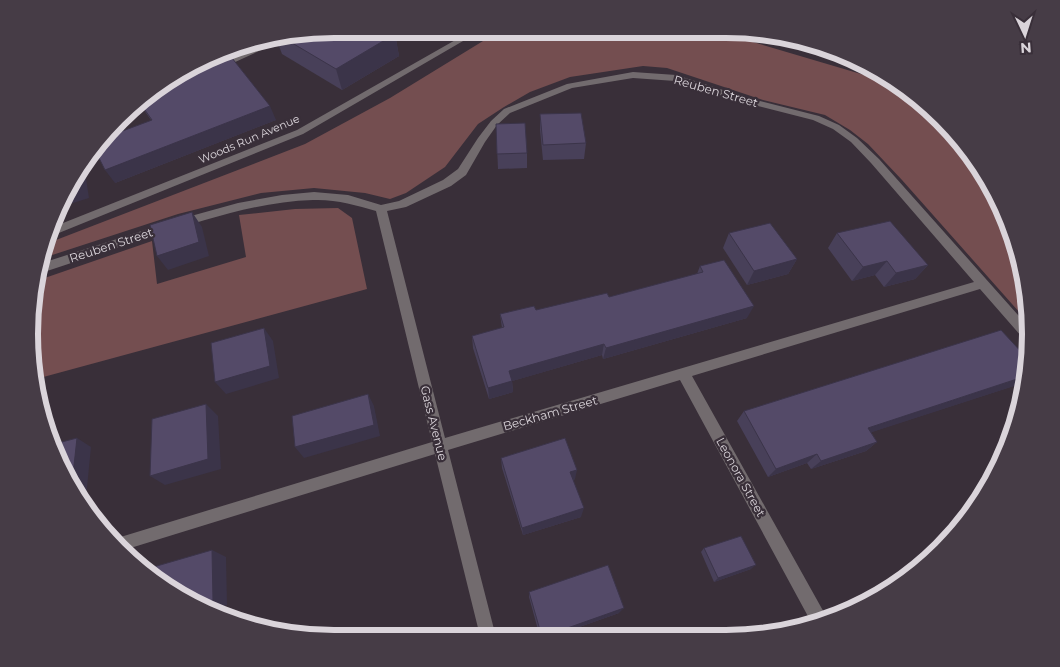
<svg xmlns="http://www.w3.org/2000/svg" width="1060" height="667" font-family="Montserrat,sans-serif">
<rect width="100%" height="100%" fill="#392f39"/>
<g fill="#744e50">
<path d="M501,30H592L598,33L601,30L716,31L905,87L912,92L991,181L1029,294L1027,321L902,180L868,144L850,130L825,115L763,100L667,68L643,66L570,77L530,92L504,107L478,124L445,167L406,193L390,199L365,193L314,188L261,193L178,214L40,259L43,245L305,144L390,98Z"/>
<path d="M338,208L352,218L367,289L36,379L29,314L36,281L152,241L157,284L246,257L239,215L295,209Z"/>
</g>
<g fill="none" stroke-linecap="round" stroke-linejoin="round">
<g fill="#726b6e" fill-rule="evenodd">
<path d="M473,30H482L303,134L44,239L48,229L297,130Z"/>
<path d="M750,31H764L848,55L860,62H854Z"/>
<path d="M284,37L283,40L222,68L219,69L215,66L271,39Z"/>
<path d="M633,72L676,75L748,98L819,116L839,125L857,138L879,159L1027,325L1026,338L1022,337L980,289L692,376L826,616L810,620L680,380L448,450L496,637L480,636L435,454L124,550L114,539L432,442L376,211C356,205 335,199 313,200C276,201 240,210 205,220C149,236 94,256 38,274L39,264L173,221L238,203L282,195L314,192L348,195L381,205L399,201L443,180L458,169L478,138L491,121L504,109L567,84ZM633,78L675,81L742,102L813,120L833,129L851,142L871,163L974,282L445,438L387,211L406,207L451,186L466,175L485,142L497,125L510,113L572,88Z"/>
</g>
</g>
<g fill="#484059">
<path d="M334,29H388L386,30L395,34L399,56L342,90L282,54L276,38Z"/>
<path d="M186,75L276,120L115,183L151,120L139,103L163,81Z"/>
<path d="M540,114L586,143L584,159L543,160L540,130Z"/>
<path d="M496,124L527,153V168L498,169Z"/>
<path d="M729,233L797,259L788,274L747,285L723,248Z"/>
<path d="M837,233L928,265L915,279L884,287L875,275L852,281L828,248Z"/>
<path d="M700,266L747,318L603,359L602,355L512,381L513,392L489,399L473,348L472,336L502,328L500,314L536,310L609,297L697,274Z"/>
<path d="M1025,356L1023,383L871,432L877,442L866,451L811,469L807,463L768,477L737,421L744,411Z"/>
<path d="M501,458L575,479L573,480L581,517L523,535L502,468Z"/>
<path d="M704,548L751,569L714,582L701,552Z"/>
<path d="M529,592L619,613L551,637H540L529,597Z"/>
</g>
<g fill="#3b3449">
<path d="M395,34L399,56L342,90L336,69Z"/>
<path d="M270,106L276,120L115,183L105,170Z"/>
<path d="M81,167L85,172L89,198L60,207Z"/>
<path d="M192,212L202,227L209,256L168,270L157,256Z"/>
<path d="M797,259L788,274L747,285L754,271Z"/>
<path d="M887,261L875,275L852,281L863,267Z"/>
<path d="M928,265L915,279L884,287L896,273Z"/>
<path d="M754,306L747,318L603,359L606,348Z"/>
<path d="M264,328L273,341L279,378L226,394L215,382Z"/>
<path d="M604,344L602,355L509,382V371Z"/>
<path d="M1023,377V383L857,437L868,428Z"/>
<path d="M512,381L513,392L489,399L488,388Z"/>
<path d="M368,394L374,406L380,436L304,458L295,447Z"/>
<path d="M206,404L218,416L221,469L165,485L150,476Z"/>
<path d="M77,438L91,447L85,508L80,503L72,484Z"/>
<path d="M877,442L866,451L811,469L821,461Z"/>
<path d="M817,454L807,463L768,477L776,469Z"/>
<path d="M577,470L575,479L569,481L570,472Z"/>
<path d="M584,508L581,517L523,535L522,528Z"/>
<path d="M212,550L226,557L227,605L208,610L198,604Z"/>
<path d="M756,565L751,569L714,582L718,578Z"/>
<path d="M624,608L619,613L551,637H542Z"/>
</g>
<g fill="#544a68" stroke="#3b3449">
<path d="M334,29H385L395,34L336,69L282,37Z"/>
<path d="M232,58L270,106L105,170L93,146L101,139L152,120L140,103L163,81L185,74L186,75Z"/>
<path d="M581,113L586,143L543,145L540,114Z"/>
<path d="M525,123L527,153L497,154L496,124Z"/>
<path d="M76,178V182L73,184Z"/>
<path d="M192,212L199,242L157,256L150,225Z"/>
<path d="M890,221L928,265L896,273L887,261L863,267L837,233Z"/>
<path d="M770,223L797,259L754,271L729,233Z"/>
<path d="M724,260L754,306L606,348L604,344L509,371L512,381L488,388L472,336L504,327L500,314L534,306L536,310L607,293L609,297L703,272L700,266Z"/>
<path d="M264,328L270,366L215,382L211,343Z"/>
<path d="M1001,330L1025,356L1023,377L868,428L877,442L821,461L817,454L776,469L744,411Z"/>
<path d="M368,394L374,425L295,447L292,416Z"/>
<path d="M206,404L208,459L150,476L152,419Z"/>
<path d="M77,438L72,484L54,444Z"/>
<path d="M565,438L577,470L570,472L584,508L522,528L501,458Z"/>
<path d="M741,536L756,565L718,578L704,548Z"/>
<path d="M212,550L213,600L198,604L148,575L143,570Z"/>
<path d="M608,565L624,608L542,637L529,592Z"/>
</g>
<g text-anchor="middle" dominant-baseline="central" stroke-width="4.5" stroke-linejoin="round" paint-order="stroke">
<g font-size="11" fill="#dad4da" stroke="#392f39">
<text transform="translate(249 139) rotate(-23)">Woods Run Avenue</text>
</g>
<g font-size="12" fill="#dad4da" stroke="#392f39">
<text transform="translate(716 91) rotate(16)">Reuben Street</text>
<text transform="translate(111 245) rotate(-18)">Reuben Street</text>
<text transform="translate(550 413) rotate(-16)">Beckham Street</text>
<text transform="translate(434 423) rotate(76)">Gass Avenue</text>
<text transform="translate(741 477) rotate(61)">Leonora Street</text>
</g>
</g>
<path d="M0 0H1060V667H0ZM334 38H726A296 296 0 0 1 1022 334V334A296 296 0 0 1 726 630H334A296 296 0 0 1 38 334V334A296 296 0 0 1 334 38Z" fill="#463c46" fill-rule="evenodd"/>
<path fill="none" stroke="#dad4da" stroke-width="6" d="M334 38H726A296 296 0 0 1 1022 334V334A296 296 0 0 1 726 630H334A296 296 0 0 1 38 334V334A296 296 0 0 1 334 38Z"/>
<g transform="translate(1025 35) rotate(176)" stroke="#392f39" stroke-width="4" paint-order="stroke">
<path d="M0-4L9 19L0 12L-9 19Z" fill="#dad4da"/>
<text y="-8" font-size="14" font-weight="bold" text-anchor="middle" fill="#dad4da">N</text>
</g>
</svg>
